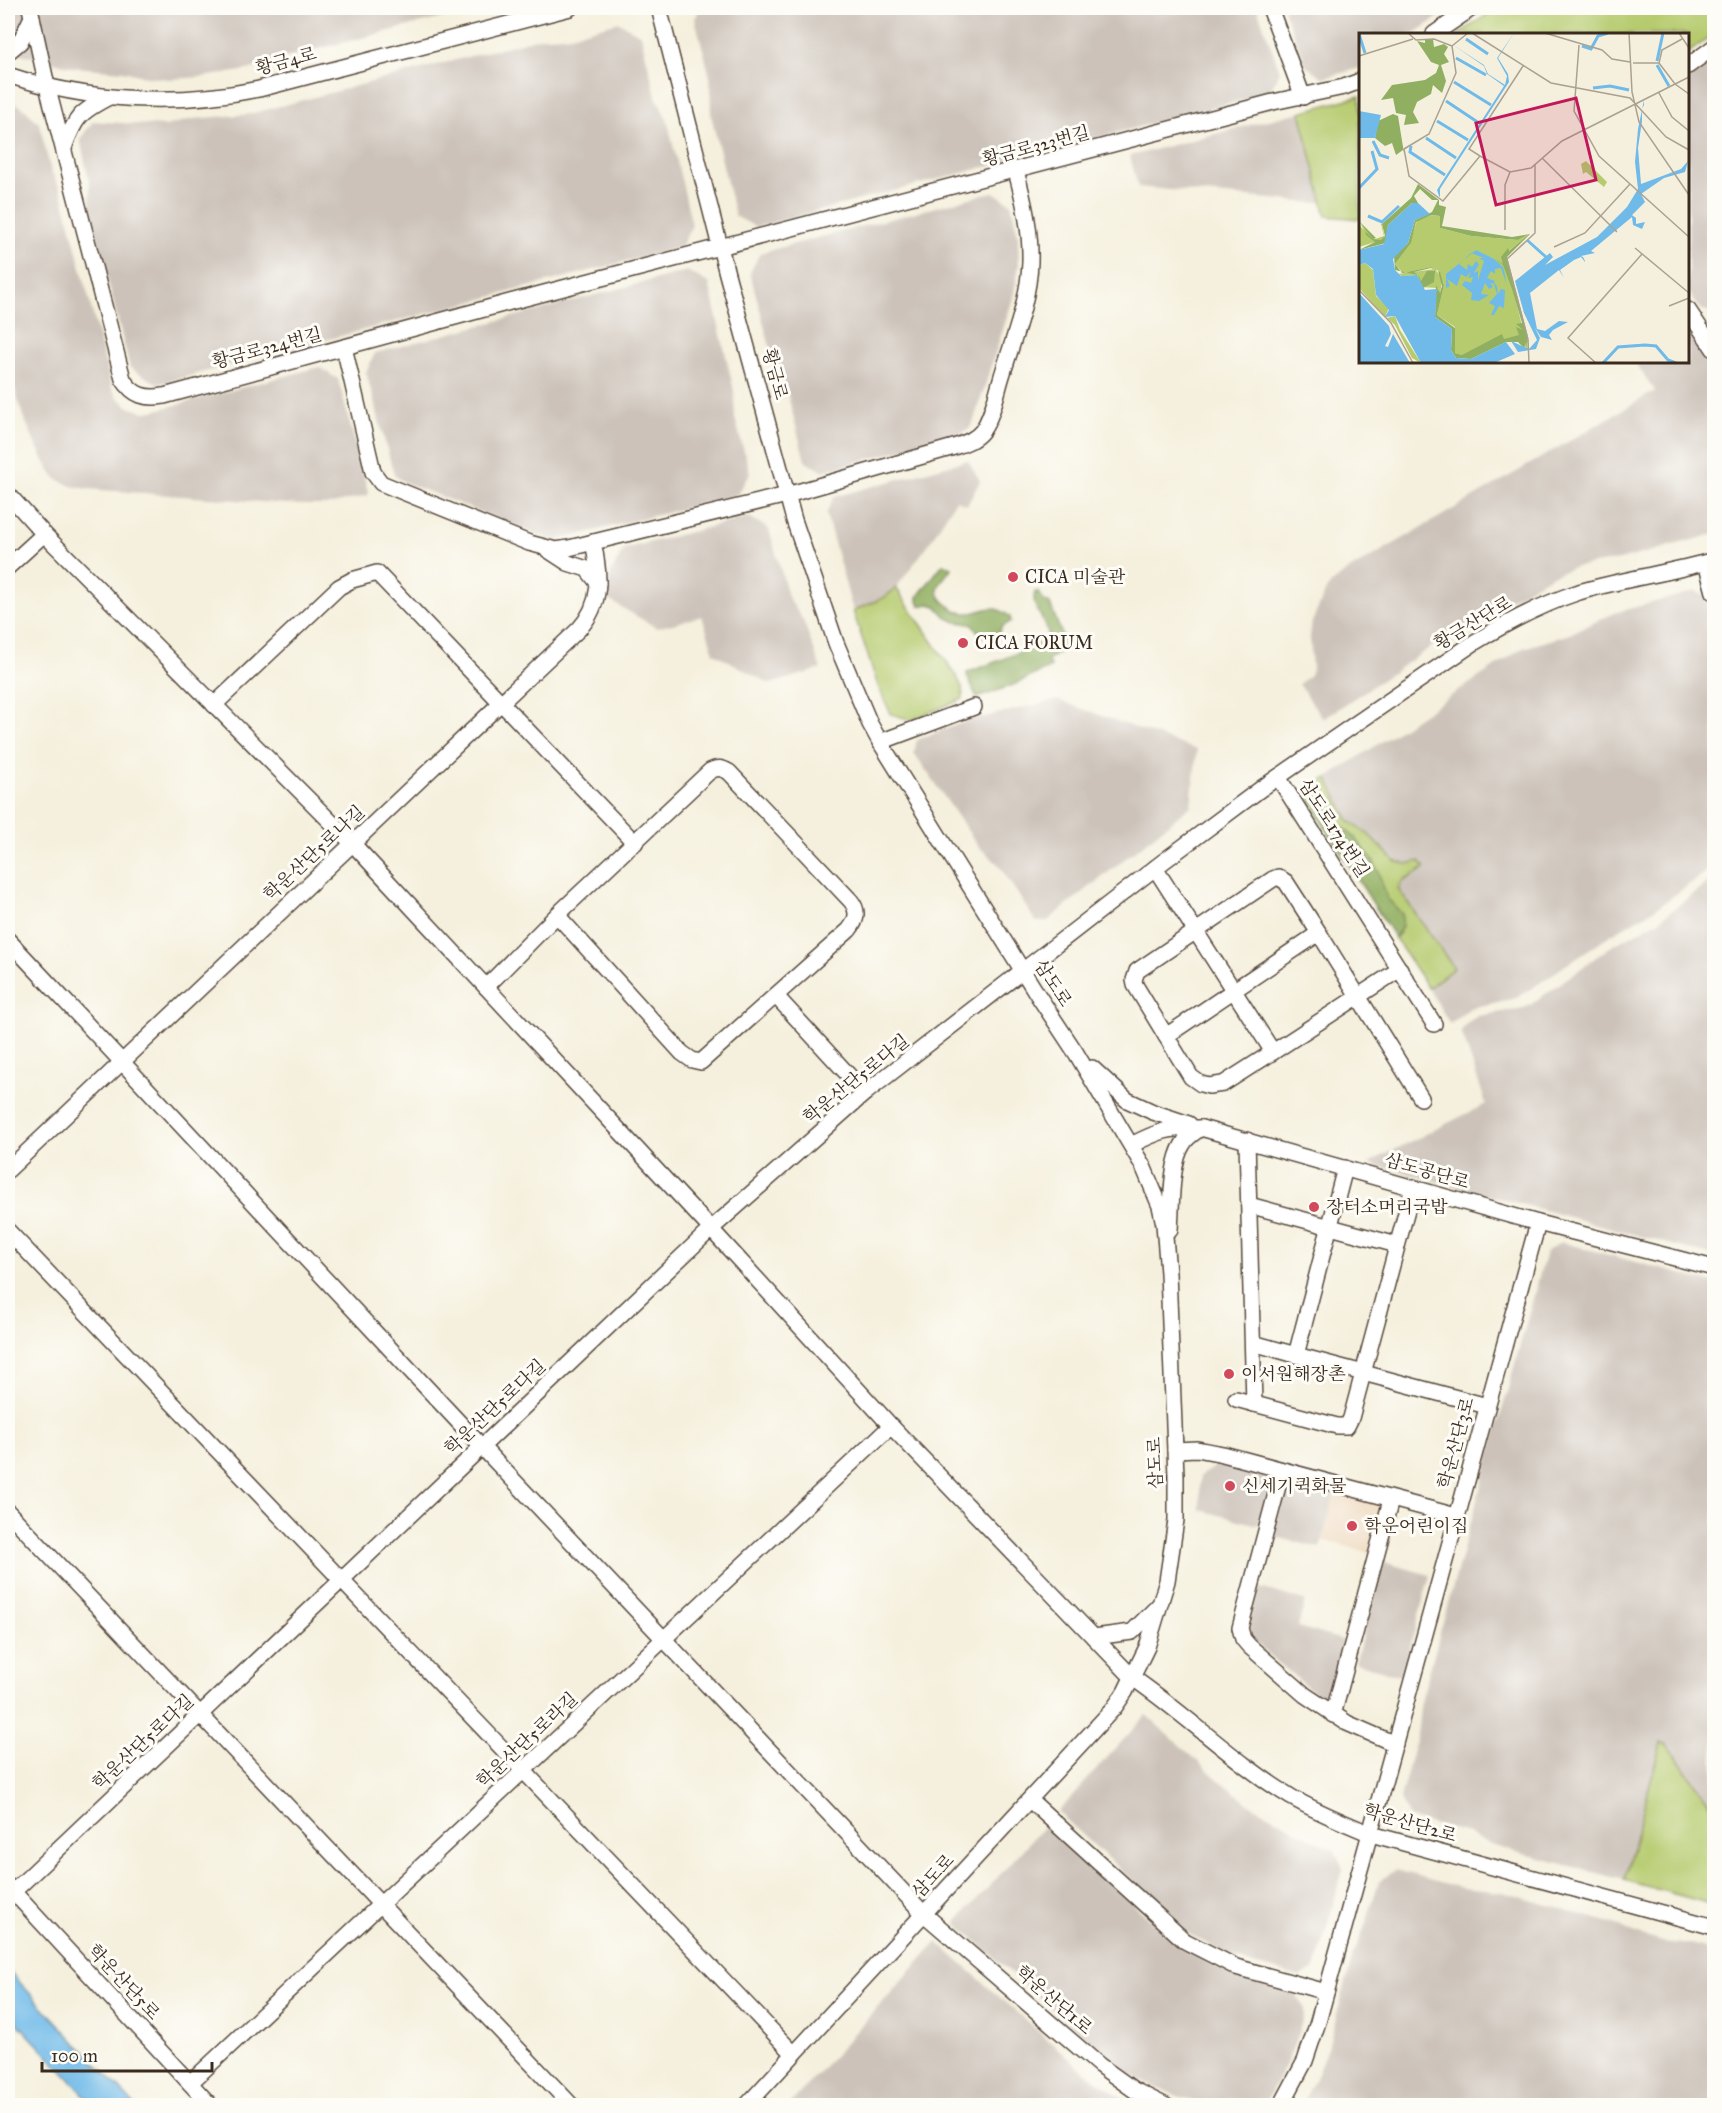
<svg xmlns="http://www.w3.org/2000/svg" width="1722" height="2113" font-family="'IM FELL Great Primer','Noto Serif KR',serif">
<rect width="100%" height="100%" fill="#fdfcf7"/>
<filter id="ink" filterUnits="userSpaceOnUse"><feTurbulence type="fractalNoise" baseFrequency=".0167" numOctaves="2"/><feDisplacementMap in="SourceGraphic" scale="12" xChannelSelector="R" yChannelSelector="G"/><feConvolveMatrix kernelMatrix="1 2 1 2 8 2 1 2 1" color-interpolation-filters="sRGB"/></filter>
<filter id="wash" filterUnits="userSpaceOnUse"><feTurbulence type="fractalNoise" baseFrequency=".008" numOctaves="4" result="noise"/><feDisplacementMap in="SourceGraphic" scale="24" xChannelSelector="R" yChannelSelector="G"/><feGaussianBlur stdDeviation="1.35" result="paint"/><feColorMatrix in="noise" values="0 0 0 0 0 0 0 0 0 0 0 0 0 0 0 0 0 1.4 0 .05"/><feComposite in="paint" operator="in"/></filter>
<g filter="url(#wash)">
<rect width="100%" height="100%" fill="#f5f0dd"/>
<path fill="#eed7bb" d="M1336,1491L1376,1501L1381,1506L1382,1510L1371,1553L1322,1540Z"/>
<g fill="#ccc2b9">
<path d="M8,8H482L297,54L248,70L203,77L170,79L147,77L123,71L73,67L8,51Z"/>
<path d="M700,8H1257L1280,71L1269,93L756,227L735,216L711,115L710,77L695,19Z"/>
<path d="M1283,8H1452L1414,34H1360V68L1324,78L1306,66Z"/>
<path d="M619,22L641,35L656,97L667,119L692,225L681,247L158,384L130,368L90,210V185L80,139L93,121L165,126L193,119L250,114L543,37L567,36Z"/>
<path d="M1714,61V313L1700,309L1688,291V79Z"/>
<path d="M8,101L21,106L39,123L51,171L62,193L112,389L117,397L129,407L144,412L153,411L319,367L338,379L369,495L329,505H301L88,489L71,486L57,479L49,470L35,443L22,413L8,368Z"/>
<path d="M1300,112L1322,201L1314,203L1138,187L1130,156Z"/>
<path d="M993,192L1011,203L1018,235L1019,265L1013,298L973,423L969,429L957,435L823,471L805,461L786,388L774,362L750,273L760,253Z"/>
<path d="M687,271L709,283L734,391L735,418L750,473L737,495L554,541L404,482L394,475L366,372L375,353Z"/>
<path d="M1688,330L1714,370V534L1620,560L1575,567L1551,576L1458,629L1323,719L1299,684L1310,675L1312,669L1310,637L1312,622L1327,588L1344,573L1655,391L1635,362H1688Z"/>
<path d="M968,460L980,481L967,505L956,500L928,545L896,588L885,597L853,611L826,514L834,497Z"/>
<path d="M749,517L769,529L789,599L803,620L821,669L770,684L714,653L702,616L657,628L607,599L611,572L624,549Z"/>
<path d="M1696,591L1709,600L1714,617V863L1705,873L1658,907L1604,939L1525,993L1512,999L1470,1008L1450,1024L1428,988L1454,968L1398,889L1402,882L1425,868L1420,861L1407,864L1396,862L1368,834L1349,821L1327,778L1523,648L1567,635L1614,613Z"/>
<path d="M1057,700L1197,750L1191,806L1046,922H1036L998,864L979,847L914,753L917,740L940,731L967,721Z"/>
<path d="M1714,878V1256L1368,1163L1486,1104L1461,1031L1468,1022L1478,1016L1524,1008L1532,1004L1610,947L1658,921Z"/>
<path d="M1561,1242L1714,1283V1809L1667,1745L1661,1743L1624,1880L1497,1847L1461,1831L1409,1818L1400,1799L1417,1734L1421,1701L1546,1252Z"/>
<path d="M1220,1463L1266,1476L1270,1484L1258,1525L1200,1510V1476Z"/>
<path d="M1297,1482L1335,1493L1320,1548L1272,1536L1285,1488Z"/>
<path d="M1383,1562L1430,1575L1402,1676L1355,1663Z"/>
<path d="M1257,1587L1305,1601L1298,1627L1345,1641L1330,1697L1323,1700L1270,1656L1248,1635L1247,1631Z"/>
<path d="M1146,1715L1220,1781L1251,1805L1304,1835L1335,1850L1343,1869L1315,1969L1300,1977L1254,1965L1227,1955L1191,1935L1058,1812Z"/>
<path d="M1046,1824L1178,1945L1230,1974L1296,1993L1305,2009L1301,2025L1287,2063L1264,2105L1205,2106L1157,2088L1128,2073L1030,1990L956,1923Z"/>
<path d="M1396,1870L1462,1888L1503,1892L1618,1925L1638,1935L1663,1942L1694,1945L1714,1950V2105H1301L1314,2081L1329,2043L1354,1953L1364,1929L1379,1881Z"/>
<path d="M937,1942L1081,2069L1132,2105H789Z"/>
</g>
<g fill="#b6cb6e" stroke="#787a46" stroke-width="1.5">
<path d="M1497,8H1714V34L1688,53V34H1459Z"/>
<path d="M1360,96V219L1326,216L1300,112Z"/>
<path d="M896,588L955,674L962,687L963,699L911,720L891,714L878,686L853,611L885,597Z"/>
<path d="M1327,778L1349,821L1368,834L1396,862L1407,864L1420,861L1425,868L1402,882L1398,889L1454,968L1428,988L1395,938L1400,933L1374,862L1356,839L1336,821L1323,801L1312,799L1310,804L1307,800V791Z"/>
<path d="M1661,1743L1667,1744L1714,1809V1905L1624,1880Z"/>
</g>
<g fill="#90af61" stroke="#666c40" stroke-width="1.5">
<path d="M943,564L952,568C940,583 929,592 949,606C954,609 959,613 966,613C985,614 988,599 1010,617L1011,622L1002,626L997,637L982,636L971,624L956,622L947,618L936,606L929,604L920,606L918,601V596Z"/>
<path d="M1035,592H1038L1043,600L1050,604L1067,648L1047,660L1051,667L1013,685L977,698L967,676V673C985,665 1039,648 1048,634C1046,618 1030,609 1035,592Z"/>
<path d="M1315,798L1321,800L1336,821L1356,839L1369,855L1378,871L1387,898L1402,914V926L1395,938L1310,804Z"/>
</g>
<path fill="#6fbae8" stroke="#557283" stroke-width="1.5" d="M8,1970L135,2105H94L8,2013Z"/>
</g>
<g filter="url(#ink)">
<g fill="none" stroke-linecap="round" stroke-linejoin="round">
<g stroke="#57483b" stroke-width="18">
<g id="minor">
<path d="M30,8L47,86L123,379C133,396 146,399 164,396L510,302L1273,102L1344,87L1360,81"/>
<path d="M659,8L727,274L794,520L836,643L870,724L880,742L1039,997L1076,1053L1143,1166L1160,1206L1164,1224L1168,1273L1176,1476V1520L1167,1581L1147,1647L1125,1692L1114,1708L746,2106"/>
<path d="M1270,8L1303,97"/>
<path d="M1434,34L1472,8"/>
<path d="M8,52L20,42L32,17"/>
<path d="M1688,66L1714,47"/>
<path d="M8,75C89,102 176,106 259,89L570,8"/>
<path d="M64,148C75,117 80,112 109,97"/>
<path d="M1688,310L1714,349"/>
<path d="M344,347L371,463L373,472L381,483L529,543L556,550L569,548L787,495L954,447C965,443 975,440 982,431C992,417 996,396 1001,379C1012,342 1029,301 1030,262C1031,231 1024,201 1016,171"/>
<path d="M8,494L44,534L353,844L711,1229L891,1426L1133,1678C1187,1715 1235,1763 1291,1797C1317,1812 1344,1823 1371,1834L1714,1927"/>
<path d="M545,548L568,563L587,569L598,583"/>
<path d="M1706,563L1714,592"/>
<path d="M8,567L44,534"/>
<path d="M214,705L339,587L352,580L377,573L635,843"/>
<path d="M880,742L974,707"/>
<path d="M1278,777L1434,1024"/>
<path d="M1155,868L1273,1052L1400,969"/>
<path d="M1278,877L1286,882L1319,933L1166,1036L1135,985L1134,980L1137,971L1273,879Z"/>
<path d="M1319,933L1421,1098"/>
<path d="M8,940L482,1447L924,1914L1099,2065L1134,2090L1166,2106"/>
<path d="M486,987L557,915L710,771C718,767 722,768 729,772L851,901C859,911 857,920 849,930L701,1062L692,1060L682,1053L557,915"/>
<path d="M776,996L865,1093"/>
<path d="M1166,1036L1191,1077L1201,1084L1209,1086L1223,1084L1273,1052"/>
<path d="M1092,1068L1127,1100L1153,1112L1189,1124"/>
<path d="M1247,1140L1254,1404"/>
<path d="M1131,1145C1159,1131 1169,1127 1201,1128L1538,1223L1714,1268"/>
<path d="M1345,1168L1296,1355L1487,1406"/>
<path d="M8,1170L579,629C603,603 600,574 593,542"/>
<path d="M1249,1205L1397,1245"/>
<path d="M1170,1229C1172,1206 1170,1164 1183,1144C1187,1137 1194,1133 1201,1128"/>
<path d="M8,1231L794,2054"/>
<path d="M1253,1343L1296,1355"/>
<path d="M1236,1399L1337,1426H1347L1351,1418L1413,1187"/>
<path d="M1175,1450L1197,1449L1223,1454L1456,1516"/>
<path d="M1282,1471L1240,1628L1243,1639L1249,1646L1305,1695L1347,1723L1395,1744"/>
<path d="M8,1512L572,2106"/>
<path d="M1094,1637L1132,1632L1158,1606"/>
<path d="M1333,1715L1391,1500"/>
<path d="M1030,1800L1185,1941L1236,1967L1326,1992"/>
<path d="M8,1886L211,2106"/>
<path d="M13,1892L711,1229L865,1093L1164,861L1262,788L1475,642C1508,622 1542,604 1579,592C1623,579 1670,573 1714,560"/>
<path d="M190,2083L891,1426"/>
<path d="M1281,2106L1305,2061L1318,2022L1538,1223"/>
</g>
</g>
<use href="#minor" stroke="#fff" stroke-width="15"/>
</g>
</g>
<g fill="#d1495b" stroke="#fdfcf7" stroke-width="2">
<circle cx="1013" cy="577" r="6"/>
<circle cx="963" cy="643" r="6"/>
<circle cx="1314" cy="1207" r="6"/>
<circle cx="1229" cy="1374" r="6"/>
<circle cx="1230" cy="1486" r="6"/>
<circle cx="1352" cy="1526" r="6"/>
</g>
<g text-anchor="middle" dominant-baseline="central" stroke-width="6" stroke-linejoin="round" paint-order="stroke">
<g font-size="18" fill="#3b2a1e" stroke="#fdfcf7">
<text transform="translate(286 61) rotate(-15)">황금4로</text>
<text transform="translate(1036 146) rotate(-15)">황금로323번길</text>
<text transform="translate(267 348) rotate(-15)">황금로324번길</text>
<text transform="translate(775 374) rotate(75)">황금로</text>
<text transform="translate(1473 623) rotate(-31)">황금산단로</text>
<text transform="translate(1334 828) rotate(57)">삼도로174번길</text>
<text transform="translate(314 853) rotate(-43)">학운산단5로나길</text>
<text transform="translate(1053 983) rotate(57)">삼도로</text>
<text transform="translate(856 1079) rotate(-39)">학운산단5로다길</text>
<text transform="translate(1427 1171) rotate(16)">삼도공단로</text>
<text transform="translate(495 1407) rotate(-43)">학운산단5로다길</text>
<text transform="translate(1456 1443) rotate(-75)">학운산단3로</text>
<text transform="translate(1155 1463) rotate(-92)">삼도로</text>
<text transform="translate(527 1740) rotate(-43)">학운산단5로라길</text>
<text transform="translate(143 1742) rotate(-43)">학운산단5로다길</text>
<text transform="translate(1410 1823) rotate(16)">학운산단2로</text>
<text transform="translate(933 1876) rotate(-47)">삼도로</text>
<text transform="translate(124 1982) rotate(47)">학운산단5로</text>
<text transform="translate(1054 2000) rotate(41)">학운산단1로</text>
</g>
<g font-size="18" fill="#3b2a1e" stroke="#fdfcf7" text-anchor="start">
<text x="1025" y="577">CICA 미술관</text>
<text x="975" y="643">CICA FORUM</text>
<text x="1326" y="1207">장터소머리국밥</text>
<text x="1241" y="1374">이서원해장촌</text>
<text x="1242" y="1486">신세기퀵화물</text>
<text x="1364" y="1526">학운어린이집</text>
</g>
</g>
<g transform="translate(1359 33)">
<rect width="330" height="330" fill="#f5f0dd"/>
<path d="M227,128L248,149L245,154L227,139L224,141L222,131ZM71,182L81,183V195L112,203L159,207L170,201L145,222L169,316L155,306L109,324L96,320V294L78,282L85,251L80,238L72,234L44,240L36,231L51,211L58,187ZM1,190L16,206L25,203L22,191H23L26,206L0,214V192L5,197ZM6,230L14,237L17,263L30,275L26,284L0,255V232ZM76,236L83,246L81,263L79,255L62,254L58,242L43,243L39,241ZM36,283L41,297L62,330L53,325L36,292L28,285Z" fill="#b6cb6e"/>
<path d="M66,6H74L75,14L85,11L89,14L85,21L90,29L82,32L87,48L83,60L74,52L72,61L58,69L54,79L60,90L45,92L47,82L37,80L34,65L22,67L33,52L66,47L77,40L80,32L72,29L58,8L66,10ZM34,81L39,83L45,120L44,117L37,122L33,110L26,113L16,105L19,88ZM59,151L80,167V172L87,174L83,193L153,204L171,201L148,224L169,304L168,315L167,309L165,315L159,309H147L112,326L97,325L92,317L93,296L76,284L77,252L81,260L83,253L79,238L72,235L55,239L60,243L62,248L68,238H76L75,249L64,255L59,242L36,237L35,223L49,210L56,187L73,179L79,167H73L61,156L55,163L59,170H53L29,192L27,210L0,217L16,209L7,202L6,198L13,205L0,188L17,205L13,206L22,207L26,203L23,191L52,165ZM72,182L81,183V195L112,203L159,207L170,201L150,218L149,215L142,224L144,231L135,225L144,232L153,256L163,290L157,291L164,297L157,294L160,302L145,306L143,301L103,322L110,324L96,320V295L78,282L85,252L81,239L72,234L43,240L36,231L52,210L57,189Z" fill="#90af61" fill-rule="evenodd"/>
<path d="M155,0L139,25L149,41L150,49L81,156V164L80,163L78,157L83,149L145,53L128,41L125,33L94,12L125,32L129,41L146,52L148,43L138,25ZM285,67V72L283,76V88L279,115L282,151L322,136L329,128L326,139L305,145L282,161L286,169L273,182L277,185V191L286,189L283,196L274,192L273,184L232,218L236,220L222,223L224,224L226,228V229L222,224L215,227L201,237L205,245L200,237L171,260L178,296L186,298L200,288L209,289L194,297L190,302L193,307L182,304L176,295L181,305L177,316L159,319L152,308L170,316L178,307L165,280L156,248L191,220L194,224L186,232L238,204L268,174L279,156L276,129L279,96ZM0,78L22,82L16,105H0ZM53,170H59L71,181L56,187L49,210L34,226L36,237L42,243L58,242L66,257L78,256L76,284L93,296L92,317L97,325L112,326L147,309L156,321L135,330H62L36,283L26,284L30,277L17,262L14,236L6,230L0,232V217L25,211L29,192ZM117,217L135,226L144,234L146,242L147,250L142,235L136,236V241L132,238L128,245L136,248L135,250L138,253L139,261L142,256L146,257L145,275L140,273L135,282H132L136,273L130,270L138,261L135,251L131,250L134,254L130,256L126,250L122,261L130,262L120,268L112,267L113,260L103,252L106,248L112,250L114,244L109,245L112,239L107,244L102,241L98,253L88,246L91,253L87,255V241ZM112,220L125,225H120L125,228L119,247V238L115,240L120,231L117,228L113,234L109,231L108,237L100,231ZM0,260L30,293L32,301L26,313L29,314L34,301L51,330H0Z" fill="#6fbae8" fill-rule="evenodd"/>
<path fill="none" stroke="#6fbae8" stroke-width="3" d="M0,1L6,20M107,6L129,21M223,13L232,16L239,3L249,0M97,25L127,42M298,28L304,0M298,32L310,53M95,49L132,72M234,55L251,53L270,57M87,68L120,90M78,88L109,107M67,105L97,125M14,108L21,122L30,125M52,113L51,119L86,142M0,155L18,136L13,118M9,183L23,189L40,173M168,207L187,224M244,330L259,314L286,312L297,313L309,327L317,330"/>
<path fill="none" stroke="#aba191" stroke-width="1.5" d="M49,0L57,7L75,6L93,13M109,0L93,13L97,40L70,101L45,116L50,143L84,168L121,123L151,139L172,135L203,108L330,44M113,0L192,50L271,65L307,104L330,117M186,0L243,17L253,26L271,29M270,0L273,59L280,89L330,162M320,0L330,15M323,6L303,17L300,30L316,51L330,61M220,12L215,78L240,123L290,168M0,23L54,6M274,30H300M300,60L313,84L330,98M121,123L110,116L164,33M183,125L258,199M290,168L330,204M146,197V152L151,139M195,214L226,200L271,151M276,215L330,260M0,257L32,290L54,330M310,273L330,265M170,330L169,306L148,226L176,200V132M237,330L209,305L283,221"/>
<path fill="#c2185b" fill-opacity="0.15" stroke="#c2185b" stroke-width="3" d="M217,65L237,147L137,172L117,90Z"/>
<rect width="330" height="330" fill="none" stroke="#3b2a1e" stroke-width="3"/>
</g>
<rect width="1722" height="2113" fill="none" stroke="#fdfcf7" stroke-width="30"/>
<path d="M42 2062v9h170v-9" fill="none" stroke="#3b2a1e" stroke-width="3"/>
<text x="51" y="2062" font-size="18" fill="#3b2a1e" stroke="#fdfcf7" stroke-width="4.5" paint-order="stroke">100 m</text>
</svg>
